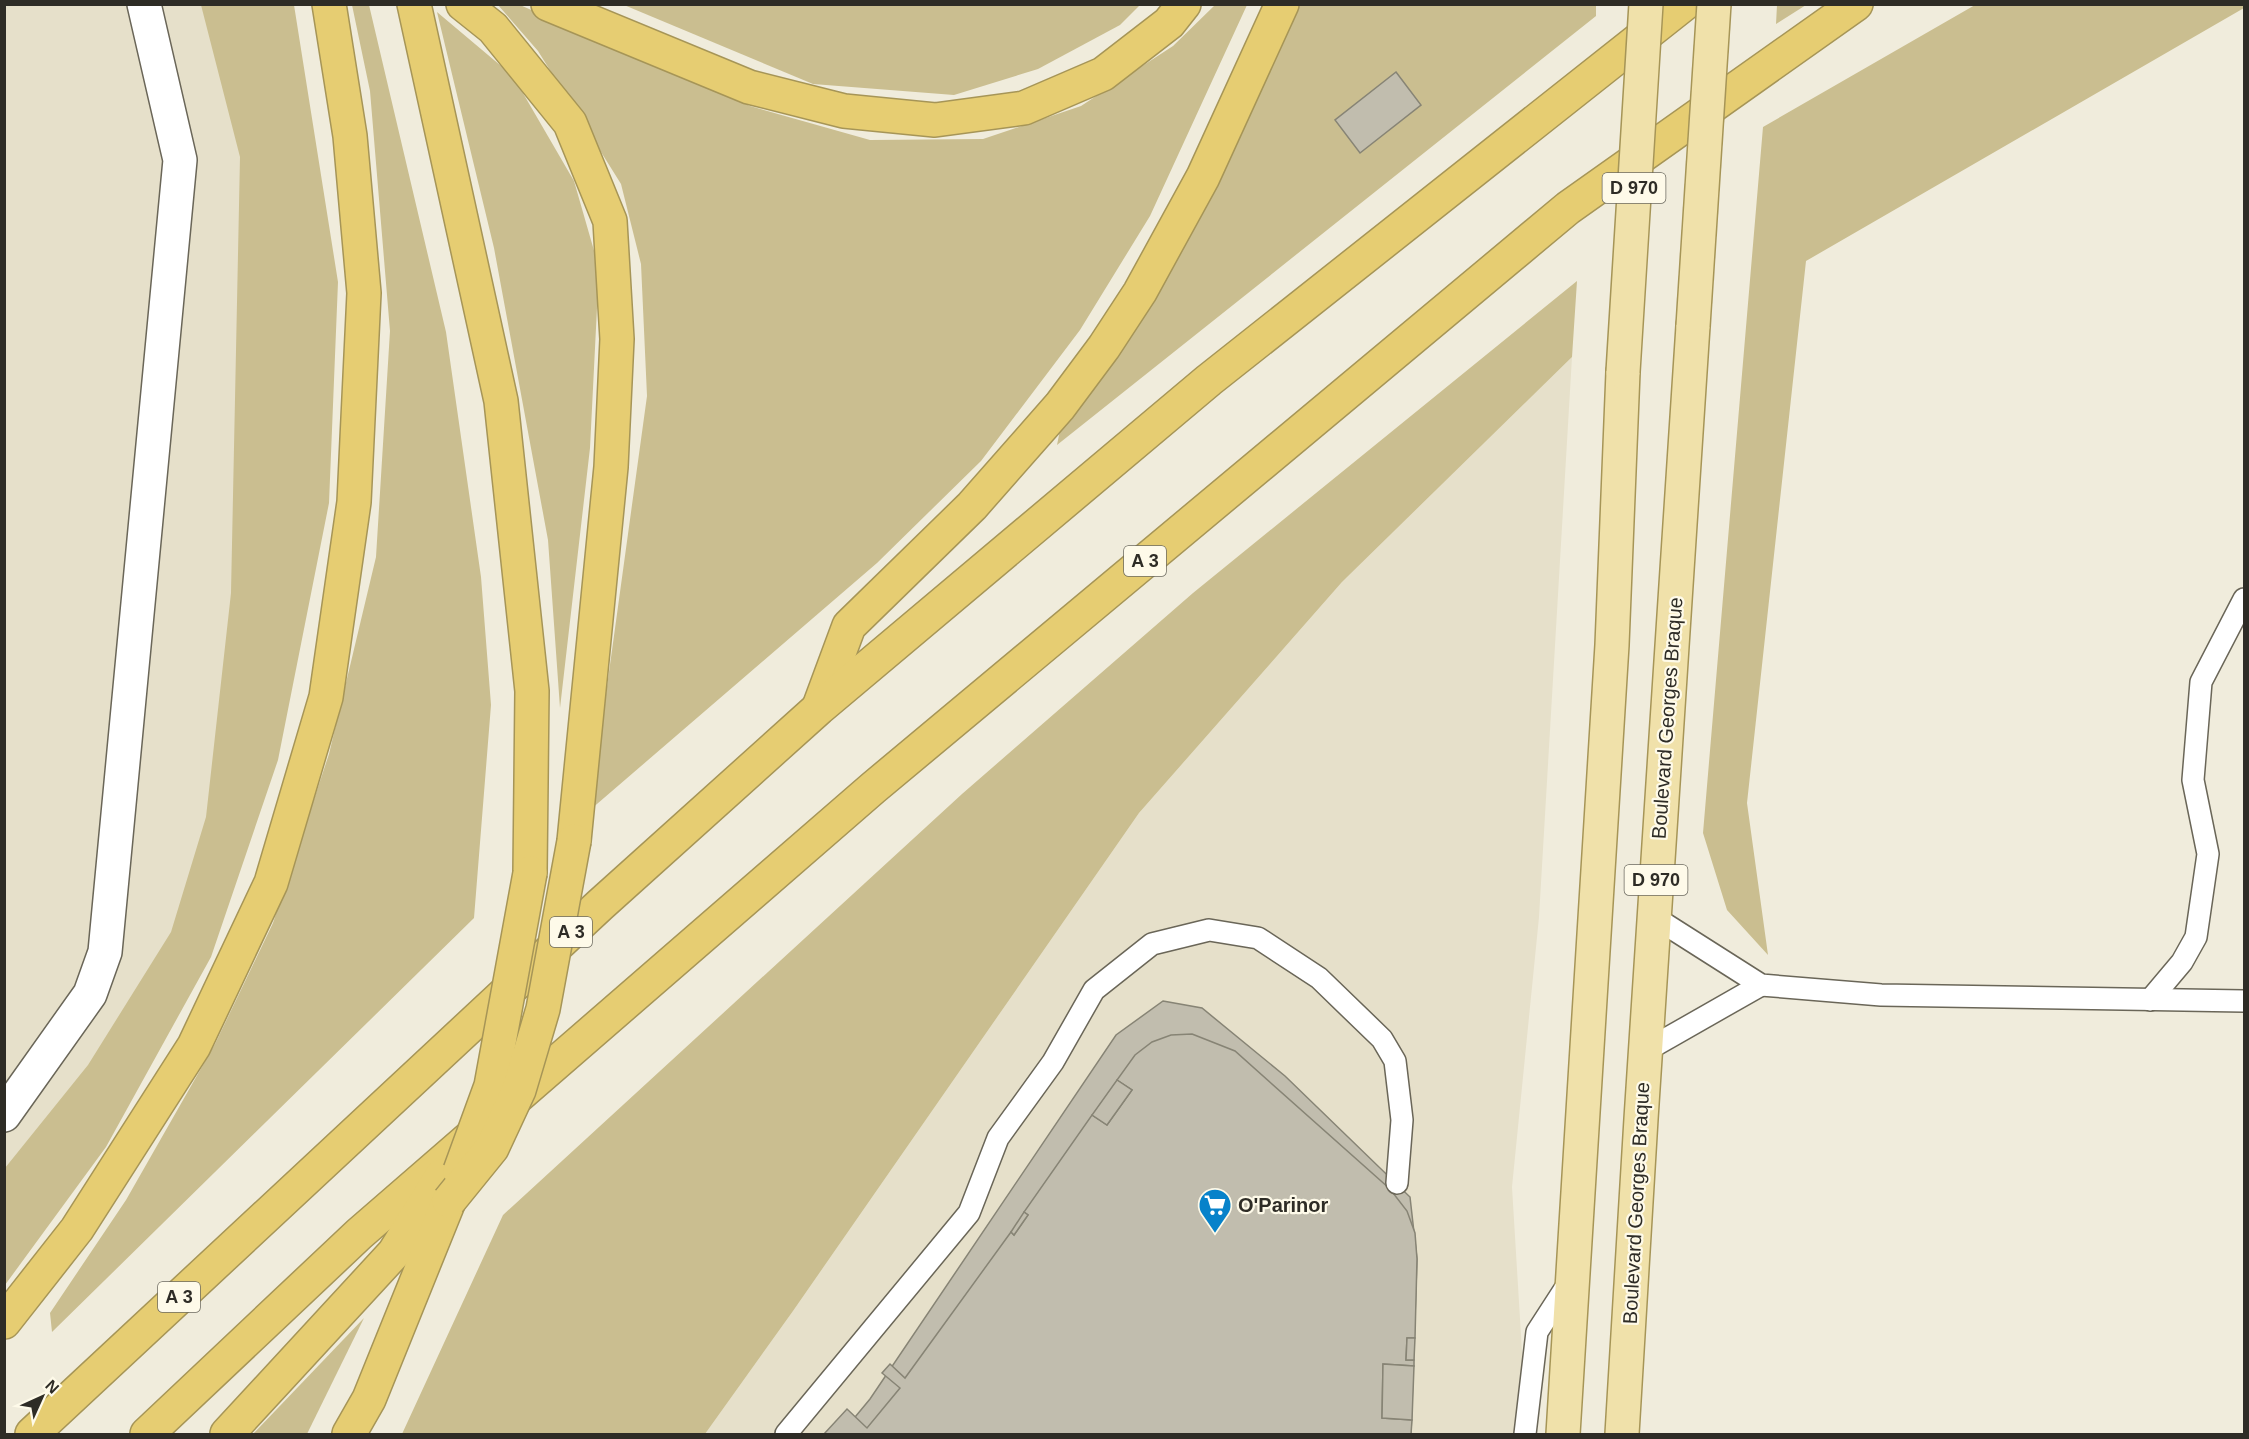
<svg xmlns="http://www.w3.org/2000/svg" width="2249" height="1439" font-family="Helvetica,sans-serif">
<rect width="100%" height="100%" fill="#f0ecdc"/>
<g fill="#e6e0ca">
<path d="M5,5H282L302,604L167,998L5,1251Z"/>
<path d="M1572,357L1539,917L1512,1187L1527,1434H705L793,1311L1139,813L1342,582Z"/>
</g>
<g fill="#cabe90">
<path d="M201,5H294L338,282L329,503L278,760L211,957L106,1147L5,1285V1168L88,1065L171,932L206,817L231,593L240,157Z"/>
<path d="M352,5H369L446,332L481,577L491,705L474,918L52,1332L50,1313L126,1200L215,1044L273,923L329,754L376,557L390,331L370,91Z"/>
<path d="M498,5H520L750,106L870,140L983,139L1081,106L1173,46L1215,5H1247L1150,216L1080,330L981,461L877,563L590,810L647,396L641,264L621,184L538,51Z"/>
<path d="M624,5H1140L1120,25L1038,69L954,95L813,84Z"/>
<path d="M1300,5H1596V16L1057,445L1061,425L1259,93Z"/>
<path d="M1777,5V4L1806,5L1776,24Z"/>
<path d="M1975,5L2244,4V8L1806,261L1747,803L1768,955L1727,910L1703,833L1763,127Z"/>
<path d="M437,12L513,76L574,181L599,268L590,448L560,708L548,540L494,248Z"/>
<path d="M1577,281L1572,357L1342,582L1139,813L793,1311L705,1434H402L503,1215L962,794L1193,593Z"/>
<path d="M364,1318L307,1434H253Z"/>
</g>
<g fill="#c1bdae" stroke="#878475" stroke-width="1.5">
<path d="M1396,72L1421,105L1360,153L1335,120Z"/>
<path d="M1163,1001L1202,1008L1285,1076L1410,1197L1417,1259L1411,1434H841L870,1399L1116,1035Z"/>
<path d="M1192,1034L1235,1051L1390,1189L1407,1211L1415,1233L1417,1259L1415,1338H1407L1406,1360H1414V1366L1383,1364L1382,1418L1412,1420L1411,1434H824L847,1409L867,1428L900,1388L882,1373L890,1364L905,1378L1011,1232L1014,1235L1028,1215L1024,1212L1092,1115L1107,1125L1132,1090L1117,1080L1135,1055L1152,1042L1171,1035Z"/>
<path d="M1117,1080L1132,1090L1107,1125L1092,1115Z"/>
<path d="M1024,1212L1028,1215L1014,1235L1011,1232Z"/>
<path d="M1407,1338H1415L1414,1360H1406Z"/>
<path d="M1383,1364L1414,1366L1412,1420L1382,1418Z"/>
</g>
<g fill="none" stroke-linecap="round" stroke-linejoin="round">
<g stroke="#6a6658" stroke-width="24">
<g id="lane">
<path d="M1654,917L1761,985L1881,995L2244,1001"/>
<path d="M2150,1000L2182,962L2196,937L2208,854L2193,780L2201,682L2244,599"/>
<path d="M1645,1051L1761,985"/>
<path d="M786,1434L969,1213L998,1138L1053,1062L1094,990L1152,944L1209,930L1258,938L1319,978L1382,1039L1395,1061L1402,1120L1397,1183"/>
<path d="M1525,1434L1537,1332L1570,1281"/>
</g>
</g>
<g stroke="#6a6658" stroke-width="36">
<path id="street" d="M4,1115L90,994L105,952L180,160L144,4"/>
</g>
<g stroke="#a69557" stroke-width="36">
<g id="primary">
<path d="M1563,1434L1612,645L1623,372"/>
<path d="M1622,1434L1641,1119L1693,326"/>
</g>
</g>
<g stroke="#a69557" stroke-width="36">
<g id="highway">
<path d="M414,4L501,401L532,691L530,873"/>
<path d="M463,4L493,28L570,123L610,221L617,339L611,467L574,841"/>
<path d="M548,4L749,87L844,111L935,120L1024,108L1103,74L1169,23L1184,4"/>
<path d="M819,707L849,626L972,506L1060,406L1104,347L1140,292L1203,177L1282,4"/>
<path d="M4,1322L77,1229L194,1046L271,883L326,697L354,502L364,293L350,136L329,4"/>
<path d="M32,1434L600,905L819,708L1209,380L1684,4"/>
<path d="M147,1434L359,1234L873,788L1568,208L1856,4"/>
<path d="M227,1434L394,1253L442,1176"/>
<path d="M349,1434L369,1399L449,1201"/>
</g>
</g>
<use href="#lane" stroke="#fff" stroke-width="21"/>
<use href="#street" stroke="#fff" stroke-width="33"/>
<use href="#primary" stroke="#f0e1aa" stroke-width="33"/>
<use href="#highway" stroke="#e6cd72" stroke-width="33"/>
<g stroke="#a69557" stroke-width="36" stroke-linecap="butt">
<g id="primary-bridge">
<path d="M1693,326L1714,4"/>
<path d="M1623,372L1646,4"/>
</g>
</g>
<g stroke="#a69557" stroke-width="36" stroke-linecap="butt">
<g id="highway-bridge">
<path d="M460,1171L491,1086L530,873"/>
<path d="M449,1201L492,1148L519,1090L543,1009L574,841"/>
</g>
</g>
<use href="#primary-bridge" stroke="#f0e1aa" stroke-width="33"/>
<use href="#highway-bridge" stroke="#e6cd72" stroke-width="33"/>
</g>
<defs>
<g id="supermarket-pin" transform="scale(1.725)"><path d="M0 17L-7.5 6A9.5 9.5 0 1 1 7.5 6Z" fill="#0782ca" stroke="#fefae9"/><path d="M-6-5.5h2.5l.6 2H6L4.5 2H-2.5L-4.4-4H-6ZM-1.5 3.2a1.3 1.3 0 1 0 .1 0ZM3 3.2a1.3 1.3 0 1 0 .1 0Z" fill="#fff"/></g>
</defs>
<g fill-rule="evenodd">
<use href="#supermarket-pin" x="1215" y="1205"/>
</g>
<g text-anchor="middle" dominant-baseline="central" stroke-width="4.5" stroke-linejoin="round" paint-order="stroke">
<g fill="#fefae9" stroke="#6c6a60" stroke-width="1.5">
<rect x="1602.5" y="173" width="63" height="30" rx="4.5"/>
<rect x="1124" y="546" width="42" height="30" rx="4.5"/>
<rect x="1624.5" y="865" width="63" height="30" rx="4.5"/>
<rect x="550" y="917" width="42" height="30" rx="4.5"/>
<rect x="158" y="1282" width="42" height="30" rx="4.5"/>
</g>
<g font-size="18" font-weight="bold" fill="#2e2c26">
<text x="1634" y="188">D 970</text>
<text x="1145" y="561">A 3</text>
<text x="1656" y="880">D 970</text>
<text x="571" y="932">A 3</text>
<text x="179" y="1297">A 3</text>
</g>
<g font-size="20" fill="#2e2c26" stroke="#fefae9">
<text transform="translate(1667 718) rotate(-86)">Boulevard Georges Braque</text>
<text transform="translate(1636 1203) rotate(-87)">Boulevard Georges Braque</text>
</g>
<g font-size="20" font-weight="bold" fill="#2e2c26" stroke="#fefae9" text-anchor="start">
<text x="1238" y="1205">O'Parinor</text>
</g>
</g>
<rect width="2249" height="1439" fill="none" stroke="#2e2c26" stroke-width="12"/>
<g transform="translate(42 1397) rotate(45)" stroke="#fefae9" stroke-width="4.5" paint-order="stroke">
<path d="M0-4.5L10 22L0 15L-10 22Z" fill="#2e2c26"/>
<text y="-9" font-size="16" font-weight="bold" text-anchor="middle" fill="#2e2c26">N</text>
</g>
</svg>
